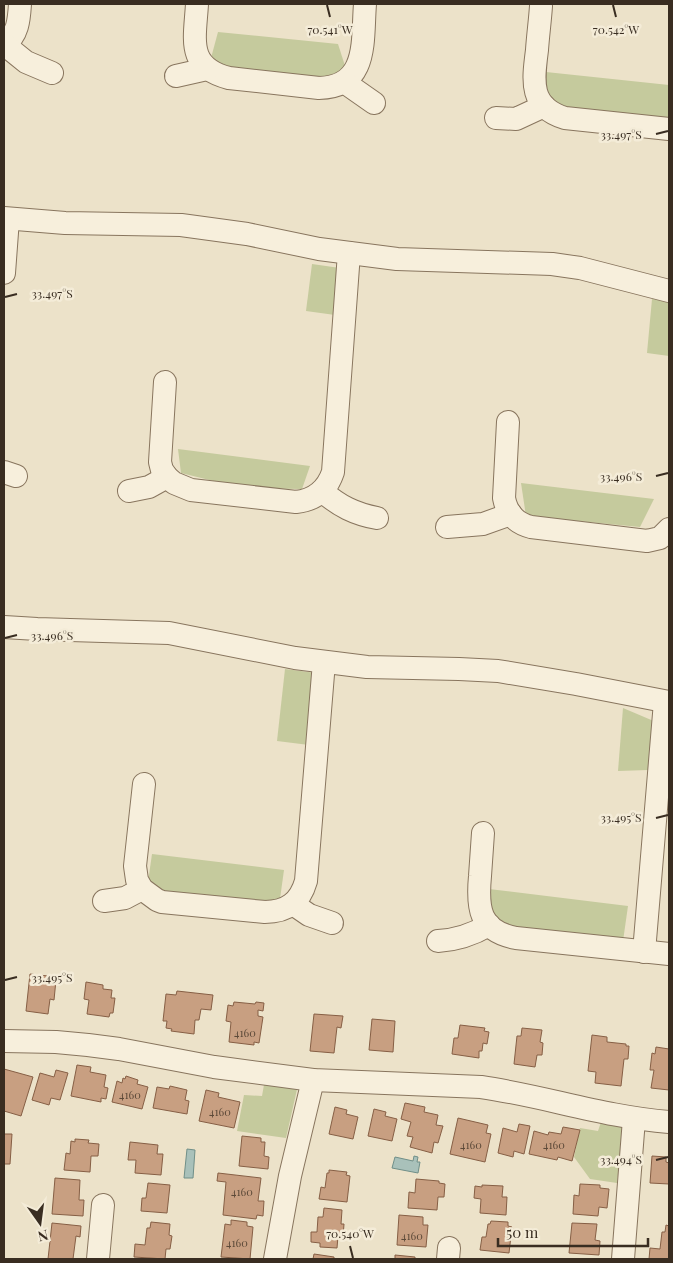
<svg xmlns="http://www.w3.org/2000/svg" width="673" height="1263" font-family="'Playfair Display',serif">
<rect width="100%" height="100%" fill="#ece2c9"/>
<g fill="#c5ca9d">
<path d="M218,32L338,44L346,69L325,77L224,67L211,58Z"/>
<path d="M546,72L669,85V120L561,108L546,97Z"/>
<path d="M312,264L340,268L335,315L306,311Z"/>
<path d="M652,299L669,301V356L647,353Z"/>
<path d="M178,449L310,466L302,489L242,488L181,473Z"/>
<path d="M521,483L654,499L640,527L526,516Z"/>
<path d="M285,669L316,673L309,745L277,741Z"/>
<path d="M623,708L656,722L648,770L618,771Z"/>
<path d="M152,854L284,870L279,906L147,889Z"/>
<path d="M489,889L628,906L623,941L505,926L490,911Z"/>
<path d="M265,1079L298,1085L286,1138L237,1131L244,1095L262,1096Z"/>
<path d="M601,1122L624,1126L617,1183L590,1179L574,1157L580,1128L598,1131Z"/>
</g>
<g fill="#a9c1ba" stroke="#708f88">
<path d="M187,1149L195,1150L193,1178H184Z"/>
<path d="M414,1156L418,1157L417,1162H420L418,1173L392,1168L395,1157L413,1161Z"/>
</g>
<g fill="#c89f81" stroke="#865f45">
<path d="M30,974L48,976V979L56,980L54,1000L50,999L48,1014L26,1011Z"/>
<path d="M86,982L103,985V989L112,990L111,998H115L113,1013H110L109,1017L87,1014L89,1000L84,999Z"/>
<path d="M177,991L213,995L211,1010L201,1009L199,1020H195L194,1034L171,1031L172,1029L166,1028L167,1021H163L166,994L176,995Z"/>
<path d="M234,1002L255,1004L256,1002L264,1003L263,1011L258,1010V1016L263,1017L259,1043L254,1042V1045L229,1042L231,1022L226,1021L228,1005L233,1006Z"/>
<path d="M314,1014L343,1016L341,1028L337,1027L334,1053L310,1051Z"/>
<path d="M372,1019L395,1021L393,1052L369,1050Z"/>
<path d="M460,1025L485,1028L484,1031L489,1032L487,1044L483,1043L482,1051H479V1058L452,1054L454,1038H458Z"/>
<path d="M522,1028L542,1030L540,1042L543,1043L542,1055H537L535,1067L514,1064L517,1036H521Z"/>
<path d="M592,1035L607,1037V1042L626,1044V1046H629L628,1059H624L621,1086L595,1083L596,1072L588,1071Z"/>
<path d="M656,1047L669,1049V1090L651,1088L654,1070H650L652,1053L655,1054Z"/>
<path d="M77,1065L91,1067L90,1072L106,1075L104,1087L108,1088L106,1099L101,1098V1102L71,1096Z"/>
<path d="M4,1069L33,1077L21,1116L4,1111Z"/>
<path d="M56,1070L68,1073L60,1100L51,1098L49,1105L32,1100L40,1073L54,1077Z"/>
<path d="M126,1076L138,1080L137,1084L148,1087L142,1109L112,1102L117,1081L122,1083L123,1078L125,1079Z"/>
<path d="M170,1086L187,1090L185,1100L189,1101L187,1114L153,1108L157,1087L169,1089Z"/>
<path d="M206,1090L219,1093L218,1097L240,1102L234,1128L199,1121Z"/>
<path d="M405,1103L425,1107L424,1112L438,1115L436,1125L443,1126L438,1143L434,1142L432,1153L410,1147L413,1137L407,1136L411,1122L401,1119Z"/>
<path d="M335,1107L347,1110L346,1114L358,1117L353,1139L329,1134Z"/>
<path d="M374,1109L386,1112L385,1116L397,1119L392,1141L368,1136Z"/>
<path d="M458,1118L488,1125L486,1133L491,1134L485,1162L450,1154Z"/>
<path d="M519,1124L530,1126L524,1154L514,1151L513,1157L498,1153L503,1128L517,1132Z"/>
<path d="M563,1127L580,1130L572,1161L558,1157L557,1160L529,1154L534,1131L548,1135L549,1132L561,1134Z"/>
<path d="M4,1134H12L10,1164H4Z"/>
<path d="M242,1136L261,1138V1142H265L264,1156L269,1157L268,1169L239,1166Z"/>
<path d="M75,1139L89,1140L88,1143L99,1144L98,1156H91L90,1172L64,1170L66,1153L70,1154L71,1141L75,1142Z"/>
<path d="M130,1142L158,1145L157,1154H163L161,1175L135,1173L136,1160H128Z"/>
<path d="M652,1156L666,1157V1162L669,1163V1184L650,1183Z"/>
<path d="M329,1170L347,1172L346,1175L350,1176L347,1202L319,1199L321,1187L325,1188L327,1173H329Z"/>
<path d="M218,1173L261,1178L258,1201H264L263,1216L257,1215L256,1219L223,1215L226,1182L217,1181Z"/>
<path d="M55,1178L80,1180L79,1200H84L83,1216L52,1214Z"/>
<path d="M416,1179L439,1181V1183L445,1184L444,1197H438L437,1210L408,1208L409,1192L415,1193Z"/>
<path d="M148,1183L170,1185L167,1213L141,1211L142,1198H146Z"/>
<path d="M580,1184L600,1185V1188L609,1189L607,1208L599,1207L598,1216L573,1214L574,1195L579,1196Z"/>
<path d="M482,1185L503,1186L502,1197H507L506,1215L480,1213L481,1199L474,1198L475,1186L482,1187Z"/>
<path d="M324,1208L342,1210L341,1224H344L343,1237L338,1236L337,1248L320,1247V1243L311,1242V1232H317L318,1217H323Z"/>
<path d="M399,1215L423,1217V1225H428L426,1247L397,1245Z"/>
<path d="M231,1220L247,1222V1226L253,1227L250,1259L221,1257L225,1224L231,1225Z"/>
<path d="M491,1221L508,1222V1226L512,1227L509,1253L480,1250L482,1237H486L488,1224H490Z"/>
<path d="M151,1222L170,1224L169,1235L172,1236L170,1249H166L165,1259L134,1257L135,1244L145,1245L147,1228H150Z"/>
<path d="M52,1223L81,1226L80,1237L76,1236L73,1259H48Z"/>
<path d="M572,1223L597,1224L595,1240L600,1241L599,1255L569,1253Z"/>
<path d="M666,1225L669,1226V1259H649L650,1248L660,1249L662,1232H665Z"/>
<path d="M314,1254L334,1257V1259H310H313Z"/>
<path d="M395,1255L415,1257V1259H395Z"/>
</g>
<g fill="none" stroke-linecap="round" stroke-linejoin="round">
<g stroke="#88755e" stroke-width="24">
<g id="street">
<path d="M197,4C195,39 186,67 229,78L319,88C369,87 362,40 365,4"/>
<path d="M541,6C540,21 538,35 537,50C533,81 529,107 565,118L669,129"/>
<path d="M4,45C18,35 19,20 20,4"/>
<path d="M5,45L26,62L52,73"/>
<path d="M176,76L207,69"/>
<path d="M344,82L374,103"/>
<path d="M496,118L516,119L544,106"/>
<path d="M4,218L65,223L181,225L247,234L319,249L397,259L552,264L580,268L669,291"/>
<path d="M4,273L8,219"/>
<path d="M165,382L160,462L162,470L167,477L174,483L191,490L296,502C315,500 327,490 333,472L349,253"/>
<path d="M508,422L504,498C507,514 516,523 531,527L647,541L660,538L669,529"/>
<path d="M4,472L16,476"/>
<path d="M129,491L149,487L167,477"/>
<path d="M322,491C339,506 355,514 377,518"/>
<path d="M447,527L483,524L511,514"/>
<path d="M4,627L37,629L169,633L295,658L367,667L459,669L498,671L576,684L669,702"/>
<path d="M144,784L135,866L137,880L142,889L157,900L162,902L265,912C287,912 300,902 306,881L324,662"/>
<path d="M483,833C482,847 481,861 480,876C477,908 479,931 516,938L669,954"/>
<path d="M104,901L125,898L142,889"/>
<path d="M293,904L309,915L332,923"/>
<path d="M438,941C457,940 472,935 489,925"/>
<path d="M644,952L665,702"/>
<path d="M4,1041L56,1042L88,1045L119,1049L214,1067L313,1080L481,1087C544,1096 605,1117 669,1122"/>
<path d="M98,1259L103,1205"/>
<path d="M275,1259L290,1176L313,1080"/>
<path d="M448,1259L449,1248"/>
<path d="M623,1259L634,1119"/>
</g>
</g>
<use href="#street" stroke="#f7efdc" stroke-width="22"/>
</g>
<path fill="none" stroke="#392d21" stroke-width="2" d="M327,5L330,17M613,5L616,17M656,134L668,131M5,297L17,294M656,476L668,473M5,638L17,635M656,818L668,815M5,980L17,977M656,1160L668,1157M350,1246L353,1258"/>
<g text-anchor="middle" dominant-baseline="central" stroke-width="5" stroke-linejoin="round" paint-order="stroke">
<g font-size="11" fill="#5d4a39">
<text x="245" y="1032">4160</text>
<text x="130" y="1094">4160</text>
<text x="220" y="1111">4160</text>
<text x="471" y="1144">4160</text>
<text x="554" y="1144">4160</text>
<text x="242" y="1191">4160</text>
<text x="412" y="1235">4160</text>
<text x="237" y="1242">4160</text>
</g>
</g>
<g font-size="12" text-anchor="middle" fill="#392d21" stroke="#f4ecd8" stroke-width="5" stroke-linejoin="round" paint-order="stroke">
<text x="330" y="34">70.541°W</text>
<text x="616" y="34">70.542°W</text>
<text x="621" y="139">33.497°S</text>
<text x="52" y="298">33.497°S</text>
<text x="621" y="481">33.496°S</text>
<text x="52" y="640">33.496°S</text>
<text x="621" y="822">33.495°S</text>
<text x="52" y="982">33.495°S</text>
<text x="621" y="1164">33.494°S</text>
<text x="350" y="1238">70.540°W</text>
</g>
<rect width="673" height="1263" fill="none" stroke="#392d21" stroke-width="10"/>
<g transform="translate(40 1223) rotate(166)" stroke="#f4ecd8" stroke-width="4" paint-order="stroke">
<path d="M0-4L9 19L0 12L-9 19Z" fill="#392d21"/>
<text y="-8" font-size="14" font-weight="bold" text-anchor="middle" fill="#392d21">N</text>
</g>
<path d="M498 1238v8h150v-8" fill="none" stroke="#392d21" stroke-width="2.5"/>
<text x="506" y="1238" font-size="15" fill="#392d21" stroke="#f4ecd8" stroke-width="4" paint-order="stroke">50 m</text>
</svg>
